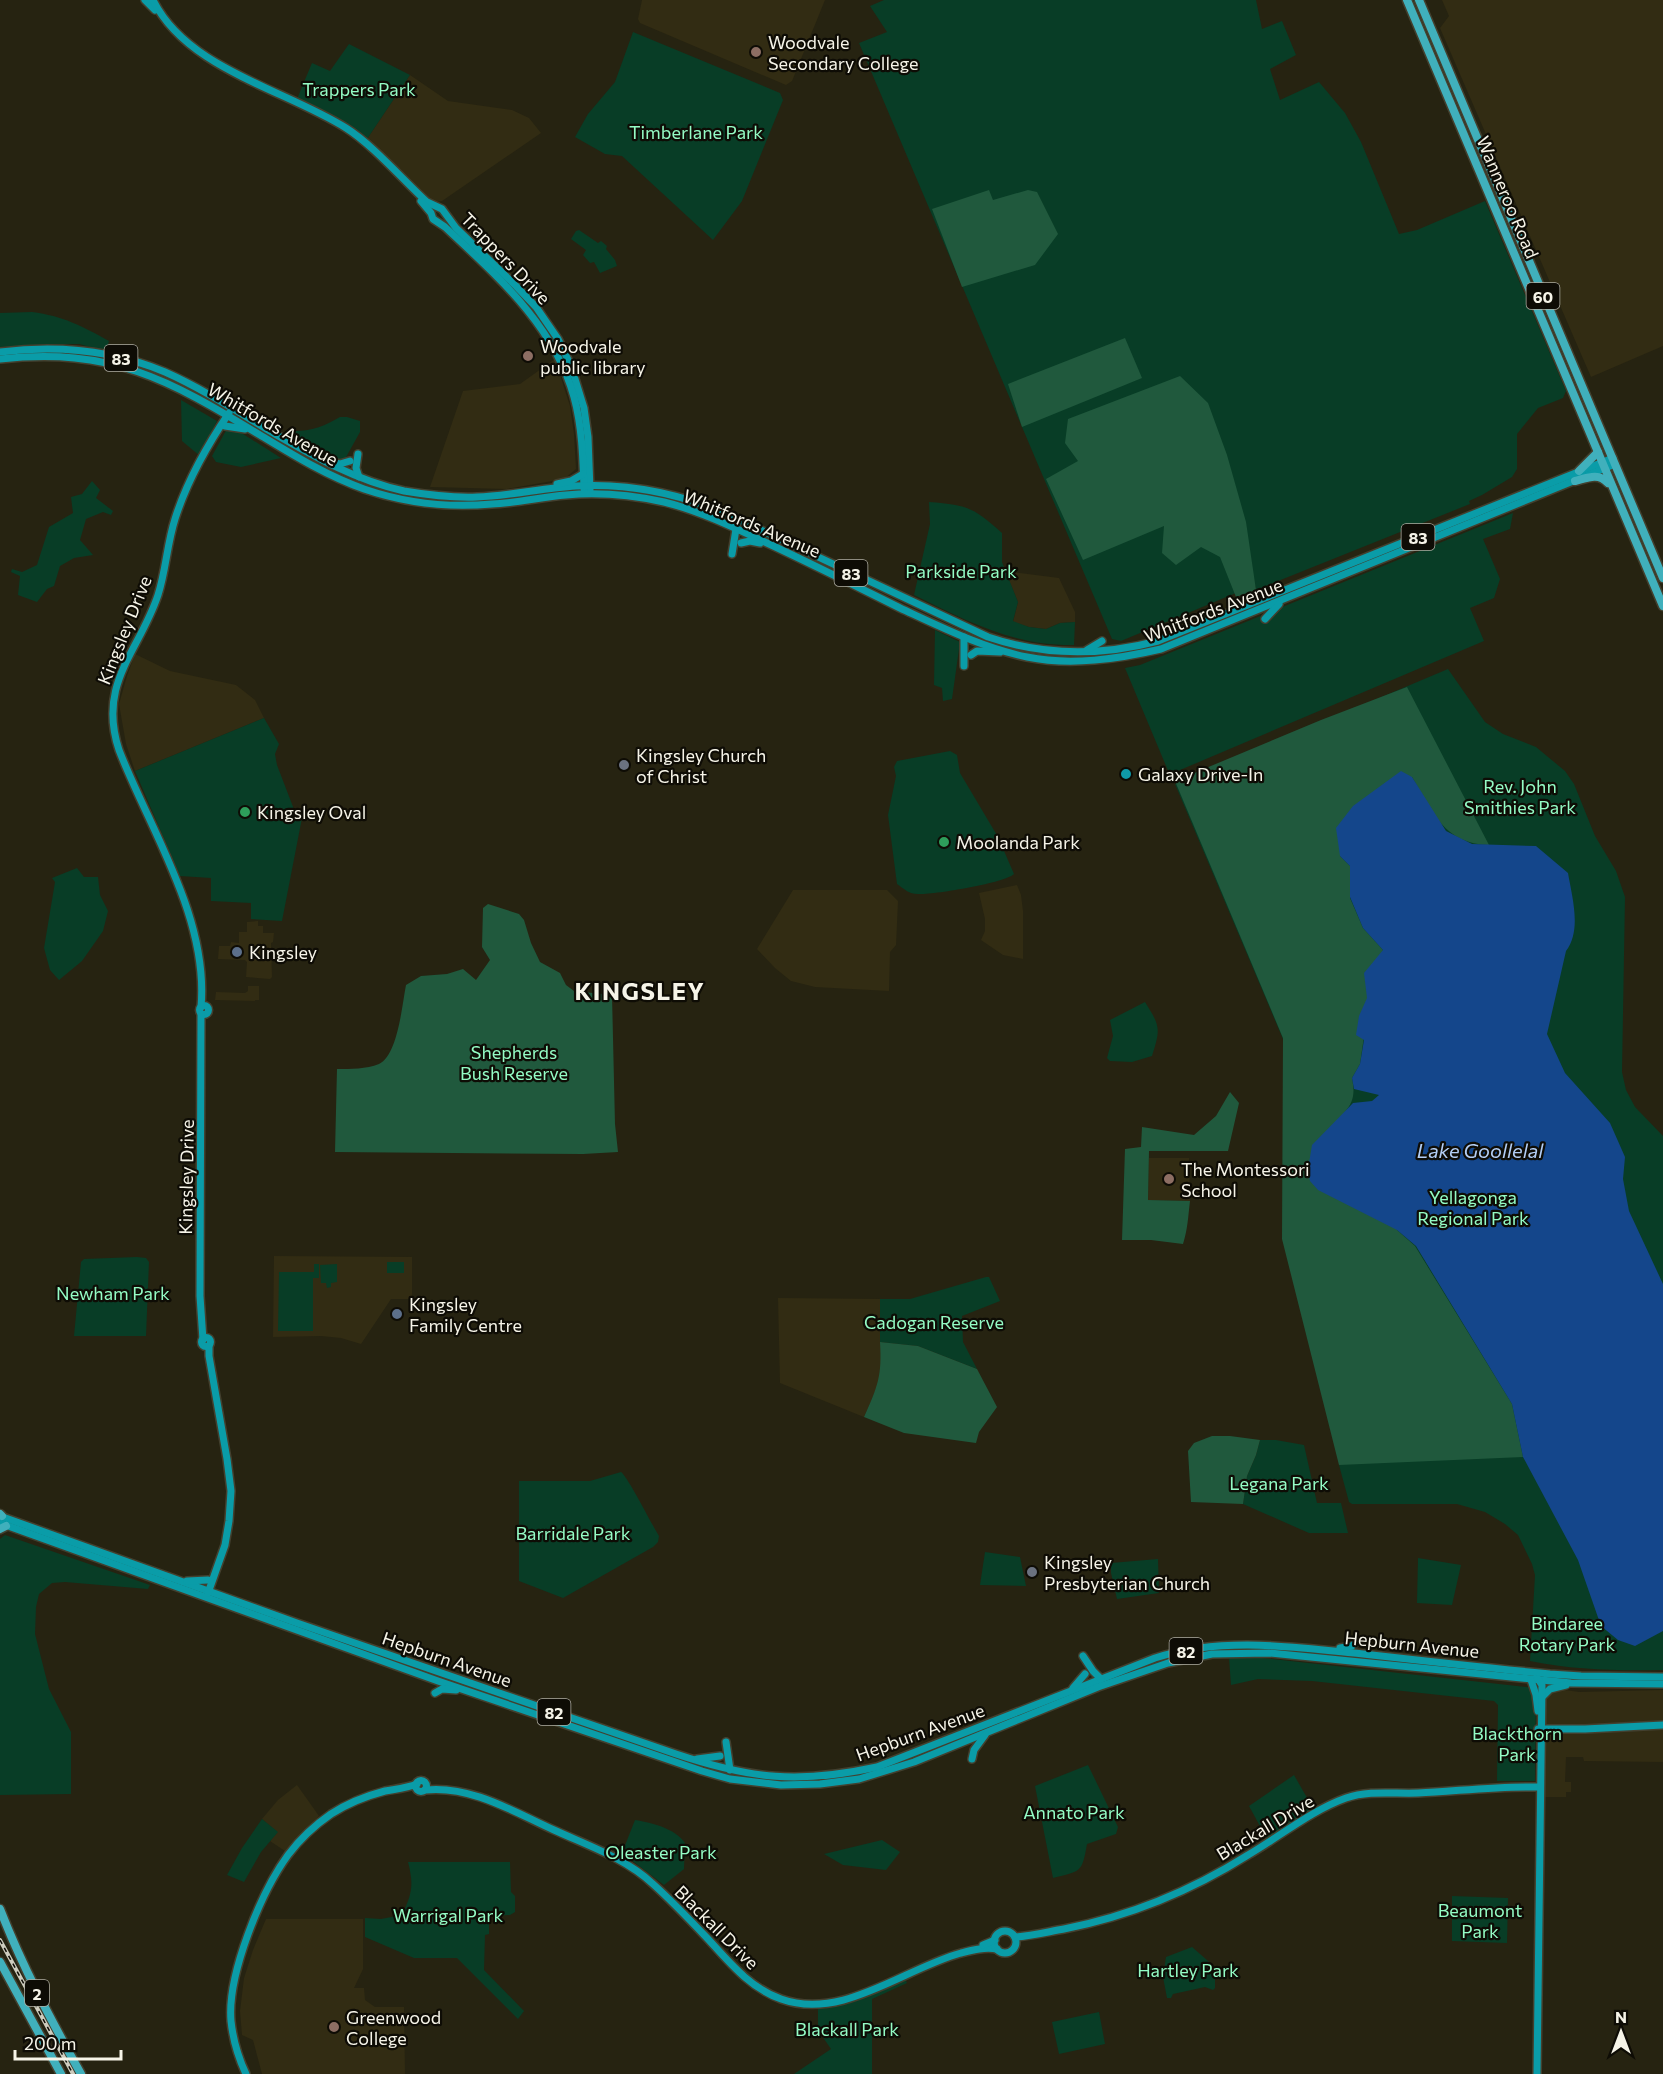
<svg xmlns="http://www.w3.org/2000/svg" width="1663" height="2074" font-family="Commissioner,sans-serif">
<rect width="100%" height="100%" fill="#262311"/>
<g fill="#322c13">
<path d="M642,0H825L792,81L786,85L640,23L638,19Z"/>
<path d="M1442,0H1663V346L1591,377L1440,28L1449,16Z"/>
<path d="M410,75L448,101L512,110L529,118L541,133L442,201L432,203L367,139Z"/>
<path d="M555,359L570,406L574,434L576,469L564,479L507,489L430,487L463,391L520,384Z"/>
<path d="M1005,571L1059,578L1075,612V622L1060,623L1046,629L1029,627L1013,622L1018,602Z"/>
<path d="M135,654L170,671L236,685L255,700L264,718L135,771L126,744L119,704L127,676Z"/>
<path d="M1017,885L1021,895L1023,911V959L1003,955L981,940L985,931V919L979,893Z"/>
<path d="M793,890H887L898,901L896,945L890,952L889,991L815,987L791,981L775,968L757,949Z"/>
<path d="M258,921V926H263V933H274L273,942L271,943L272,977L270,979L246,977L247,962L245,960L218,959L219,946H230L231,942L239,943V932H247V922Z"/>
<path d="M248,986H259V1000H255V1001L215,1000L216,992L245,993L248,991Z"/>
<path d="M1149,1158H1189L1190,1201L1148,1200Z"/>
<path d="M274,1256L412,1257V1299H391L361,1344L341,1338L321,1336L273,1337Z"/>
<path d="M778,1298L880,1299L882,1363L879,1383L864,1417L780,1383Z"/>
<path d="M1545,1687L1579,1692L1663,1690V1762L1584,1761L1583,1757H1566L1565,1782H1571V1792H1566V1797H1543V1734H1584L1583,1728H1544Z"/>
<path d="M297,1785L319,1816L285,1851L270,1841L277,1832L262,1819L278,1800Z"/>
<path d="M266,1919H363V1969L354,1988H364L365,2000L375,2007H404L405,2074H262L253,2040L242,2035L240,2011L244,1978L253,1950Z"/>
</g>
<g fill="#083d26">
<path d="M884,0H1256L1262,29L1282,21L1296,55L1270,69L1280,100L1319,82L1345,113L1361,142L1399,234L1417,230L1485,201L1566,391L1563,398L1538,408L1517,434V469L1512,477L1482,495L1469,501L1470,504L1256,590L1255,585L1121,641L1112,639L859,43L887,32L870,6Z"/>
<path d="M633,32L780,93L783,100L742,201L713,240L622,156L605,154L575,137L588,114L615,82Z"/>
<path d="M349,44L410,75L367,139L340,119L297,99L312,63L330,71Z"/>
<path d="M579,230L598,243L601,241L607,246L606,249L615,260L617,266L600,273L594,262L590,263L583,255L586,250L571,239L576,231Z"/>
<path d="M32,312C63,316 82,326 109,341L106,351L79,344H52L0,347V313Z"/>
<path d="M181,400L217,421L200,456L182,441Z"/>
<path d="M340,417H347L360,421V432L345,459L334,460L287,439L291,431C311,432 324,426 340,417Z"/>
<path d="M229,425L281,458L241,467L216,462L212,456Z"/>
<path d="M92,481L100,490L96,498L113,511L111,515L103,512L86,519L80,540L93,555L74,558L60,566L54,586L47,589L37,602L18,595L20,576L11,572L12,569L22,572L37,565L49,527L73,513L71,497L82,494Z"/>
<path d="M929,502C967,505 973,507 1002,533V562L1018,602L1013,621L1029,627L1046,629L1060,623L1075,622L1074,645C1013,646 967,621 914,595L930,524Z"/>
<path d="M1513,513L1510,529L1483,539L1500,579L1494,598L1470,608L1484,641L1173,773H1169L1125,668L1140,665Z"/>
<path d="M935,630L960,642L952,699L943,701L942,688L934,685Z"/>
<path d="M1448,669L1485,722L1503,734L1536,747L1565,771L1574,784L1595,836L1616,871L1625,897L1622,1072L1626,1090L1635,1107L1663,1136V1670C1618,1671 1574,1670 1530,1661L1535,1575L1532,1564L1518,1535L1505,1524L1485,1512L1457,1504H1352L1349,1502L1339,1465H1341L1283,1039L1175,784Z"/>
<path d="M264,718L279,744L275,754L277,765L295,812L302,818L282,921L251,919V903L211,901V878L180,876L135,771Z"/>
<path d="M950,751L957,755L960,773L998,837L1014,874C1005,883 932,895 918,894C909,894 904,889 897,884L888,815L896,776L894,767L897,761Z"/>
<path d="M77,868L84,877H98L100,895L108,911L103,931L82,961L59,980L50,970L44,948L55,882L52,878Z"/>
<path d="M1145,1002C1160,1026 1161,1028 1152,1056L1132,1062L1110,1061L1107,1058L1113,1036L1110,1020Z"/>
<path d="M137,1257L146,1258L149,1262L146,1336H74L81,1262L84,1259Z"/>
<rect x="387" y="1262" width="17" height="11"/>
<path d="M314,1264H319V1278H313V1331H278L279,1272H314Z"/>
<path d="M337,1264V1282L331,1283V1287L327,1288L326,1283H321L320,1265Z"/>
<path d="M986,1277H989L1000,1301L962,1316L963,1342L977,1369L918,1346L880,1342V1299H910Z"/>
<path d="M1260,1440H1276L1304,1445L1317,1503H1341L1348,1533H1309L1243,1504L1247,1476L1256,1455Z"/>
<path d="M621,1472C628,1477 652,1525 659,1536L658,1542L653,1547L563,1598L519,1581V1481H590Z"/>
<path d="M5,1535L150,1585L148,1589L65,1582L52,1583L39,1594L36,1607L35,1634L49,1689L71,1732V1794L0,1795V1539Z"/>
<path d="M985,1552L1020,1557L1026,1586L980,1585Z"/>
<path d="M1418,1558L1461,1565L1452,1605L1417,1603Z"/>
<path d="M1158,1559L1159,1593L1117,1599L1111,1573V1563Z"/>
<path d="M1244,1656L1536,1688L1535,1781H1497L1498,1705L1494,1701L1312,1681L1258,1679L1231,1685L1229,1658Z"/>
<path d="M1088,1765L1118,1827L1116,1834L1087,1844C1082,1873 1081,1871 1053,1878L1035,1786Z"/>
<path d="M1294,1775L1314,1810L1267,1839L1249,1806Z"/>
<path d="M262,1819L278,1832L261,1852L244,1882L227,1875L242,1848Z"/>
<path d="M635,1820C653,1823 674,1828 685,1843L684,1869L664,1885L622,1853Z"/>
<path d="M882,1840L900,1852L886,1870L843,1865L824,1854Z"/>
<path d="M408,1862H510L511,1892L515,1896V1912L510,1915L489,1916V1934L485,1935L484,1970L524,2011L518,2019L457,1958H414L365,1937V1918L381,1919L402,1915C412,1894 414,1885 408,1862Z"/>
<path d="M1452,1896L1508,1898L1507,1943L1452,1941Z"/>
<path d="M1192,1947L1215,1967V1988L1213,1990L1205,1987L1173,1994L1171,1998H1167L1163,1977L1166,1957Z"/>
<path d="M904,1977L907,1983L872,1999V2074H794L831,2049L818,2030V2006H836Z"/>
<path d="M1099,2012L1105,2044L1059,2054L1052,2022Z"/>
</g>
<g fill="#20593d">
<path d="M989,190L993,200L1028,190L1037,192L1058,234L1035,265L962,287L932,209Z"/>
<path d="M1125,338L1142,378L1022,427L1008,384Z"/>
<path d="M1180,376L1208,403L1227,455L1246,522L1256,590L1236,597L1220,557L1201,547L1176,565L1162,553L1164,526L1083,560L1046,479L1078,461L1065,443L1068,419Z"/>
<path d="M1407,687L1489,845C1444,844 1432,811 1412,777L1340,856L1350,866V898L1363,928L1383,950L1370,995L1360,1064L1352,1078C1355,1093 1354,1102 1344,1113L1397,1230L1415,1246L1512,1404L1523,1457L1339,1465L1282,1239L1283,1038L1175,781L1321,720Z"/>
<path d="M488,904L519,914L524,920L531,943L540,962L560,973L566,985L574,991L612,995L615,1124L618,1152L583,1154L335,1152L337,1069C351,1069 366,1069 379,1064C398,1055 402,1005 406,985L421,976L447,974L463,969L476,980L490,960L482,947L483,908Z"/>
<path d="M1230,1092L1239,1103L1228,1151H1149L1148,1200L1190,1201C1188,1217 1188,1228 1183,1244L1151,1240H1122L1125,1149L1141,1147L1142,1127L1194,1135L1216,1116Z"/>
<path d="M880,1342L918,1346L977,1369L997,1407L979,1432L976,1443L904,1433L864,1417C878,1386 882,1376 880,1342Z"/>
<path d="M1212,1436H1230L1260,1440L1256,1455L1247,1476L1243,1504L1191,1502L1188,1451L1194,1443Z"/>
</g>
<path fill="#14468b" d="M1401,771L1412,777L1446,831L1472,844L1536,846L1568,873C1572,897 1582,930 1566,951L1547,1034L1565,1073L1610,1123L1625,1157L1623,1179L1629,1211L1663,1284V1631L1635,1646L1618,1640L1601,1626L1578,1560L1523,1457L1512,1404L1416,1246L1397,1230L1318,1190L1310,1181L1308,1169L1312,1145L1353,1103L1372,1101L1379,1095L1354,1089L1352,1078L1360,1064L1364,1040L1356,1035L1359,1016L1367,998L1364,973L1383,950L1363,928L1350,897V866L1340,856L1336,828L1353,806Z"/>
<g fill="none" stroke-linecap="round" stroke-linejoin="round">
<g stroke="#43402f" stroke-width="10">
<g id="major">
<path d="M145,0L155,10"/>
<path d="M153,0C187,69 284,89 346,128C373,145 403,180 427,202L442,209L456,228L516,286L536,307L558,339L571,366L584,408L588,437L590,490"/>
<path d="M421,201L431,213L433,219L445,227C498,277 554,325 574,397C582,426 583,458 584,489"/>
<path d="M0,352C56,345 113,350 165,372C201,388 235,410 268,430C312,455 354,480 404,491C428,495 453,498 477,497C510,496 543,488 576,486C629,483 678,493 727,514L988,637C1044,656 1101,656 1158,641L1613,458"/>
<path d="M0,359C111,347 168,379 260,435C293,455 327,476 364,489C405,503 448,508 492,504C517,503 541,497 566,495C598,492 632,495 664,502C700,511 733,527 767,543C812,564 856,586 900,608C941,627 983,648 1027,657C1071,666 1118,659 1161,649L1615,464"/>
<path d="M225,426L245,429"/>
<path d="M358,454L356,468L359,477"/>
<path d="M330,462L340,464L350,461"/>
<path d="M557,484L571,481L583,474"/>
<path d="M741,543L750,541L760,543"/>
<path d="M732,554L736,529"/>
<path d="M1265,619L1279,604"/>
<path d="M1087,650L1102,641"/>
<path d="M971,655L977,651L1000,652"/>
<path d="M964,666V637"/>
<circle cx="204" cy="1010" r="4.5"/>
<path d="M201,1007C209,918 150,830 119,750C97,683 139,652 158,595C166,570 167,544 175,519C186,484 208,444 229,413"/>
<path d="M201,1014L200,1296L203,1340"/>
<circle cx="206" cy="1342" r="4.5"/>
<path d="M0,1516L297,1623L676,1754C751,1779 799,1784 877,1767L1155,1658C1223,1636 1294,1647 1363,1654C1425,1661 1488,1668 1550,1674L1581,1676L1663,1677"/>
<path d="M0,1523L438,1681L702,1771L730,1779L781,1785L820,1784L859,1779L914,1762L1098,1687L1168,1663L1212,1654L1269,1653L1571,1683L1663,1684"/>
<path d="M187,1581L208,1580"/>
<path d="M208,1593L225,1545L229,1521L231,1491L227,1459L209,1356V1346"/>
<path d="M1340,1648L1352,1646L1357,1641"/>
<path d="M1083,1656L1093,1671L1101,1679"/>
<path d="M1531,1680L1536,1695L1538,1711"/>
<path d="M1073,1688L1085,1674"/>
<path d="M435,1693L442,1689L456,1690"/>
<path d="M1542,1697L1550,1689L1566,1685"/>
<path d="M1538,1729H1585L1663,1725"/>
<path d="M726,1742L730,1770"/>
<path d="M697,1759L720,1756"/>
<path d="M972,1759L974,1750L985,1735"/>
<circle cx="421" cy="1786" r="5.5"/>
<path d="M425,1790C471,1785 514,1812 554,1830C589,1846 625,1858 653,1884C672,1901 690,1920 708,1939C729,1962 750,1988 781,1999C842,2021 903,1969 961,1953C973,1950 984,1947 997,1949"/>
<circle cx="1005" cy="1942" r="11"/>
<path d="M1015,1937C1031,1936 1047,1932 1064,1929C1130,1916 1191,1891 1248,1855C1279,1837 1312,1810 1346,1798C1369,1790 1394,1794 1418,1793C1459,1791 1499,1786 1540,1787"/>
<path d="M983,1945L995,1940"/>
<path d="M246,2074C238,2057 233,2040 231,2021C227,1975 261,1892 288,1855C300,1839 315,1825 331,1814C348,1803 366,1796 385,1791C396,1789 407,1788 417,1784"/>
<path d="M1537,2074L1542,1685L1538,1679"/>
</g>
</g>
<g stroke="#43402f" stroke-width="11">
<g id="highway">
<path d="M1407,0L1663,606"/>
<path d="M1419,0L1663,578"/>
<path d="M1579,471L1598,452"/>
<path d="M1575,481C1587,478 1598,472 1608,483"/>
<path d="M0,1514L2,1516"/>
<path d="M0,1529L6,1526"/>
<path d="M0,1909C22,1966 51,2020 81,2074"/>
<path d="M0,1962L61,2074"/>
</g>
</g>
<use href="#major" stroke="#0a9ca8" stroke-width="7"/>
<use href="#highway" stroke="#40b0bc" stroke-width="8"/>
<g stroke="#ceccbe" stroke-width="4">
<path id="rail" d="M0,1940L73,2074"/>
</g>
<use href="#rail" stroke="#0e0c05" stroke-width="1.5" stroke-dasharray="4.5" stroke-linecap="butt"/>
</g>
<g fill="#8d6e63" stroke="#0e0c05" stroke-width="2">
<circle cx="756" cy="52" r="6"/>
<circle cx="528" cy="356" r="6"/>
<circle cx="1169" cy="1179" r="6"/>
<circle cx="334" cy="2027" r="6"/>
</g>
<g fill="#6b7280" stroke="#0e0c05" stroke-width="2">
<circle cx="624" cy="765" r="6"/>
<circle cx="1032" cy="1572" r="6"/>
</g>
<circle fill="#0f9aa8" stroke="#0e0c05" stroke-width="2" cx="1126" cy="774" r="6"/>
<g fill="#2e9e5b" stroke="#0e0c05" stroke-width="2">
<circle cx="245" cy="812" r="6"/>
<circle cx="944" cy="842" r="6"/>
</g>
<g fill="#5c6f8a" stroke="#0e0c05" stroke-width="2">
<circle cx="237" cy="952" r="6"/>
<circle cx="397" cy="1314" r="6"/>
</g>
<g text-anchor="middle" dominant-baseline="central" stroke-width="4.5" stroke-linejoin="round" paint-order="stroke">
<g fill="#0e0c05" stroke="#b0aea4" stroke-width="1.5">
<rect x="1526.5" y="283" width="33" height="26" rx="4.5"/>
<rect x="104.5" y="345" width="33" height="26" rx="4.5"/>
<rect x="1401.5" y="524" width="33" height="26" rx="4.5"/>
<rect x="834.5" y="560" width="33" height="26" rx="4.5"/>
<rect x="1169.5" y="1638" width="33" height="26" rx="4.5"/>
<rect x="537.5" y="1699" width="33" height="26" rx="4.5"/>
<rect x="25" y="1980" width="24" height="26" rx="4.5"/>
</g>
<g font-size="16" font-weight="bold" fill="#f6f4e8">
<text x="1543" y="296">60</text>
<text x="121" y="358">83</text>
<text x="1418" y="537">83</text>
<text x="851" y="573">83</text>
<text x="1186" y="1651">82</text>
<text x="554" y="1712">82</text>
<text x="37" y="1993">2</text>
</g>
<g font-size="18" fill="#f6f4e8" stroke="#0e0c05" text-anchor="start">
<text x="768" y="42">Woodvale<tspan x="768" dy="21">Secondary College</tspan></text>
<text x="540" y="346">Woodvale<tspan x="540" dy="21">public library</tspan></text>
<text x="636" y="755">Kingsley Church<tspan x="636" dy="21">of Christ</tspan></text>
<text x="1138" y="774">Galaxy Drive-In</text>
<text x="257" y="812">Kingsley Oval</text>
<text x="956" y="842">Moolanda Park</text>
<text x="249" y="952">Kingsley</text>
<text x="1181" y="1169">The Montessori<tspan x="1181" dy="21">School</tspan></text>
<text x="409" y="1304">Kingsley<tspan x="409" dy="21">Family Centre</tspan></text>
<text x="1044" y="1562">Kingsley<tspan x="1044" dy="21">Presbyterian Church</tspan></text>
<text x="346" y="2017">Greenwood<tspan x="346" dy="21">College</tspan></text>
</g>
<g font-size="18" fill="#94fcc5" stroke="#0e0c05">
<text x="359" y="89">Trappers Park</text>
<text x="696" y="132">Timberlane Park</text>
<text x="961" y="571">Parkside Park</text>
<text x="1520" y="786">Rev. John<tspan x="1520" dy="21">Smithies Park</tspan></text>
<text x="514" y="1052">Shepherds<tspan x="514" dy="21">Bush Reserve</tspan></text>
<text x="1473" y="1197">Yellagonga<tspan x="1473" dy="21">Regional Park</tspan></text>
<text x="113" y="1293">Newham Park</text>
<text x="934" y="1322">Cadogan Reserve</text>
<text x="1279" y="1483">Legana Park</text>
<text x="573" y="1533">Barridale Park</text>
<text x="1567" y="1623">Bindaree<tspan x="1567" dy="21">Rotary Park</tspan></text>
<text x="1517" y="1733">Blackthorn<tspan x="1517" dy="21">Park</tspan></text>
<text x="1074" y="1812">Annato Park</text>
<text x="661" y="1852">Oleaster Park</text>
<text x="1480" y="1910">Beaumont<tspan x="1480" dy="21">Park</tspan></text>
<text x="448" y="1915">Warrigal Park</text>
<text x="1188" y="1970">Hartley Park</text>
<text x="847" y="2029">Blackall Park</text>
</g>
<g font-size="18" fill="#f6f4e8" stroke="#0e0c05">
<text transform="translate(1508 197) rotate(67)">Wanneroo Road</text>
<text transform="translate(506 258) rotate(46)">Trappers Drive</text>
<text transform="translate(273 424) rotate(30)">Whitfords Avenue</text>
<text transform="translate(752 523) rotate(23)">Whitfords Avenue</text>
<text transform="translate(1213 610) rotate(-21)">Whitfords Avenue</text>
<text transform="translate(124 630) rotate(-68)">Kingsley Drive</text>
<text transform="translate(186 1177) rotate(-89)">Kingsley Drive</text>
<text transform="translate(1412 1644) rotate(6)">Hepburn Avenue</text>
<text transform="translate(447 1659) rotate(19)">Hepburn Avenue</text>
<text transform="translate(920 1732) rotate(-20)">Hepburn Avenue</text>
<text transform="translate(1265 1827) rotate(-31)">Blackall Drive</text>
<text transform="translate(717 1927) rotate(45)">Blackall Drive</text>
</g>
<g font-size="20" font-style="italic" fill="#b3cef5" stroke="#0e0c05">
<text x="1480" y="1150">Lake Goollelal</text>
</g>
<g font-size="24" font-weight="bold" letter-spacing="1.5" fill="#f6f4e8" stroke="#0e0c05">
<text x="640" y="990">KINGSLEY</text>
</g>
</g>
<g transform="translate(1621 2032)" stroke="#0e0c05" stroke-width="4.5" paint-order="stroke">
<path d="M0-4.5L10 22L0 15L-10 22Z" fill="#f6f4e8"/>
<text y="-9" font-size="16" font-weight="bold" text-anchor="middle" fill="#f6f4e8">N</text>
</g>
<path d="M15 2050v9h106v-9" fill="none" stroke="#f6f4e8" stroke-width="3"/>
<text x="24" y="2050" font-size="18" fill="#f6f4e8" stroke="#0e0c05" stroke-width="4.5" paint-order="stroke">200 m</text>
</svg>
